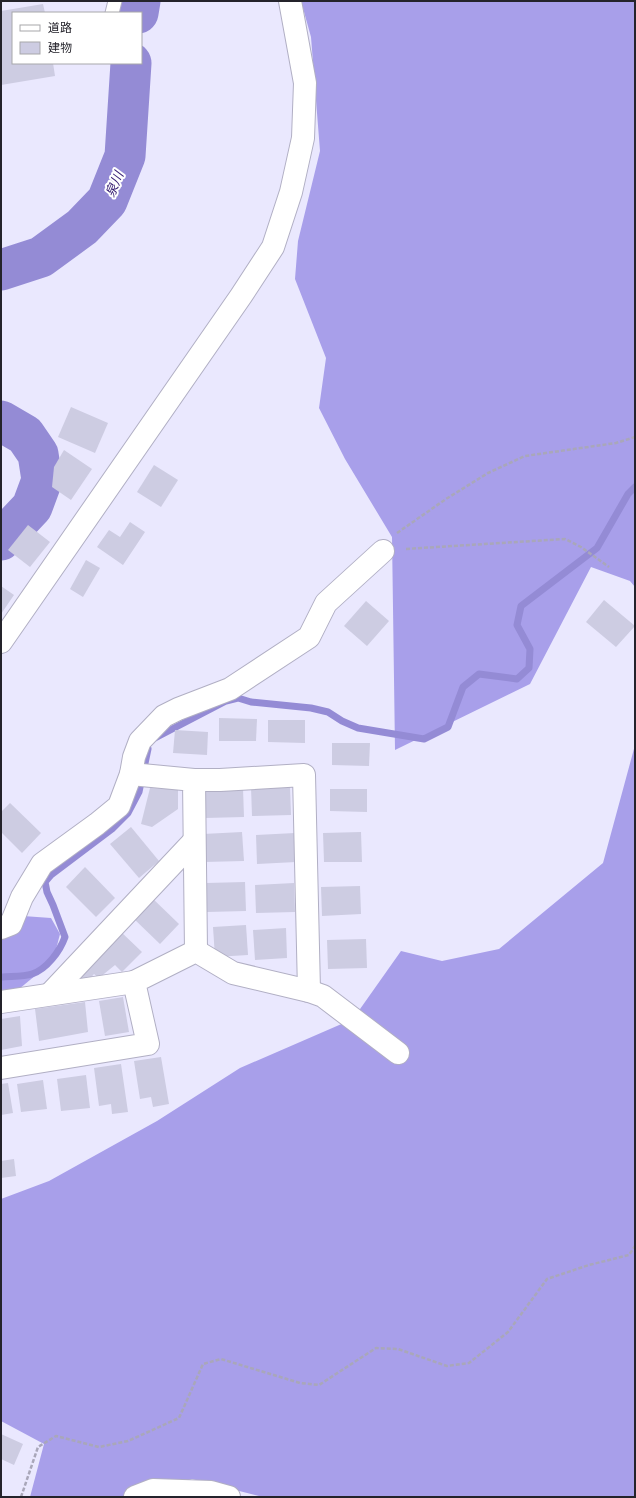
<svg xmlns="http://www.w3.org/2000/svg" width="636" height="1498" font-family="Commissioner,'Noto Sans JP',sans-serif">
<rect width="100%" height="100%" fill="#eae8fe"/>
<g fill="#a89fea">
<path d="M301,1H635V587L630,581L591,567L530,684L395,750L392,537L345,459L319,408L326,358L295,279L298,241L320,151L311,37Z"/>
<path d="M635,745V1497H263L192,1479L141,1497H30L44,1444L1,1421V1199L49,1181L157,1121L240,1068L353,1019L401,951L442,961L499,949L603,863Z"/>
<path d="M23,916L51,918L60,934L53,961L19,989L1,998V941L3,938Z"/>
</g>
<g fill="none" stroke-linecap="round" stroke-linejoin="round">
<g stroke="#948bd5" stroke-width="7">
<path d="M155,738L226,701L238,698L251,702L311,708L328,712L342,721L358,728L424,739L448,727L463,687L479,674L517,679L529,668L530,649L517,625L521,606L597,548L628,494L635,487"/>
<path d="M1,977C11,976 23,977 32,974C47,969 60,951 65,937L53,905L47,892L45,882L51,875L112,829L128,813L139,792L148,749"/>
</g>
<g stroke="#948bd5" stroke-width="41">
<path d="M138,13L140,1"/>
<path d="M1,270L41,257L82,227L107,201L125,156L131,63"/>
<path d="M1,421L25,435L38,454L42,480L32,507L1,540"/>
</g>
</g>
<g fill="#cdcce2">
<path d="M43,4L45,13H13V63H53L55,76L1,85V11Z"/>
<path d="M71,407L108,423L95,453L58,437Z"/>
<path d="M64,450L92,469L71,500L52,487L54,467Z"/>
<path d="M154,465L178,480L161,507L137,492Z"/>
<path d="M130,522L145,532L123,565L97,547L109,530L120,537Z"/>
<path d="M28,525L50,542L30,567L8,550Z"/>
<path d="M86,560L100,568L83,597L70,589Z"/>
<path d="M1,586L14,595L1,614Z"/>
<path d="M604,600L635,626L616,647L586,622Z"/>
<path d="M366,601L389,621L367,646L344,626Z"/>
<path d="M219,718L257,719L256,741H219Z"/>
<path d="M268,720H305V743L268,742Z"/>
<path d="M175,730L208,732L207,755L173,753Z"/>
<path d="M332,743H370L369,766L332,765Z"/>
<path d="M290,786L291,815L252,816L251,787Z"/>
<path d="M150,788L178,789V809L152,827L141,824Z"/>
<path d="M243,788L244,817L205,818L204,790Z"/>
<path d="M330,789H367V812L330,811Z"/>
<path d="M10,803L41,833L22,853L1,832V812Z"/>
<path d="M131,827L159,861L139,878L110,844Z"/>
<path d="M242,832L244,861L204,862L203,834Z"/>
<path d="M361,832L362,862H324L323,833Z"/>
<path d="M295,833L296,862L257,864L256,835Z"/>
<path d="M85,867L115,898L96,917L66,887Z"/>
<path d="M245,882L246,911L207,912L206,883Z"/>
<path d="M294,883L295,912L256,913L255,885Z"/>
<path d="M360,886L361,914L322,916L321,887Z"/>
<path d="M151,897L179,924L160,944L132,917Z"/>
<path d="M246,925L248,955L215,957L213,927Z"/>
<path d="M286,928L287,958L255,960L253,930Z"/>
<path d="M120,931L142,952L122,972L115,965L99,978L94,974L87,982L75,976Z"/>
<path d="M366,939L367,968L328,969L327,940Z"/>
<path d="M123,997L129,1032L105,1036L99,1001Z"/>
<path d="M85,1002L88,1032L39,1041L35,1009Z"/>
<path d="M20,1016L22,1046L1,1050V1019Z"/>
<path d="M161,1057L169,1104L153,1107L151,1097L140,1099L134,1061Z"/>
<path d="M121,1064L128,1112L112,1114L111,1104L99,1106L94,1068Z"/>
<path d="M86,1075L90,1108L61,1111L57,1079Z"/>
<path d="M43,1080L47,1109L21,1112L17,1084Z"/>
<path d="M8,1083L13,1113L1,1115V1084Z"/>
<path d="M14,1159L16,1176L1,1178V1161Z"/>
<path d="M1,1434L23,1444L14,1465L1,1459Z"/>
</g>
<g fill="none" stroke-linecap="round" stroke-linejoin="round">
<g stroke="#b1afc4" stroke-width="15">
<path id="service" d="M112,13L115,1"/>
</g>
<g stroke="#b1afc4" stroke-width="24">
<g id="minor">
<path d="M131,774L194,780L196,951"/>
<path d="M194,780H220L304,775L309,991"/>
<path d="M1,928L11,924L22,897L42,864L97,824L119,806L131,774L134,757L140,741L164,716L178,709L230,689L309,637L326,603L383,551"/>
<path d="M50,994L194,841"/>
<path d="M1,1002L134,982"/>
<path d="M1,1068L148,1044L134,982L196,951L233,973L309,991L323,996L398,1053"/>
<path d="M135,1497L153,1490L211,1492L229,1497"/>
</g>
</g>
<g stroke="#b1afc4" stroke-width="24">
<path id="tertiary" d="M1,642L241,296L273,247L291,192L303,138L305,83L290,1"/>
</g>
<g stroke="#a9a7b9" stroke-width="2.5" stroke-dasharray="4 2" stroke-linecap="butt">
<path d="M397,533L446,499L488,473L525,456L616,443L635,437"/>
<path d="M406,549L565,539L581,547L609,567"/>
<path d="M21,1497L38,1447L56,1436L99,1447L128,1441L179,1418L203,1364L221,1359L300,1383L319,1385L376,1348L398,1349L447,1366L469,1363L508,1332L547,1279L589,1265L629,1255L635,1246"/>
</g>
<use href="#service" stroke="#fff" stroke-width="13"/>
<use href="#minor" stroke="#fff" stroke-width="22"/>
<use href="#tertiary" stroke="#fff" stroke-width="22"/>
</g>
<g text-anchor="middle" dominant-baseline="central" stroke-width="4" stroke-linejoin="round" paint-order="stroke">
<g font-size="13" font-style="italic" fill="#341c71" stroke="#fff">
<text transform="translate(114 184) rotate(-67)">泉川</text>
</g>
</g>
<rect width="636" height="1498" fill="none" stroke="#24232b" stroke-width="4"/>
<rect x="12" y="12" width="130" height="52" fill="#ffffff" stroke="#a7a7aa"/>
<rect x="20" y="25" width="20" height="6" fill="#ffffff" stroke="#a7a7aa"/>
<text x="48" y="32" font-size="12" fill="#24232b">道路</text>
<rect x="20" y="42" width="20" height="12" fill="#cdcce2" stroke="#a7a7aa"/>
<text x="48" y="52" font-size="12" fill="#24232b">建物</text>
</svg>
